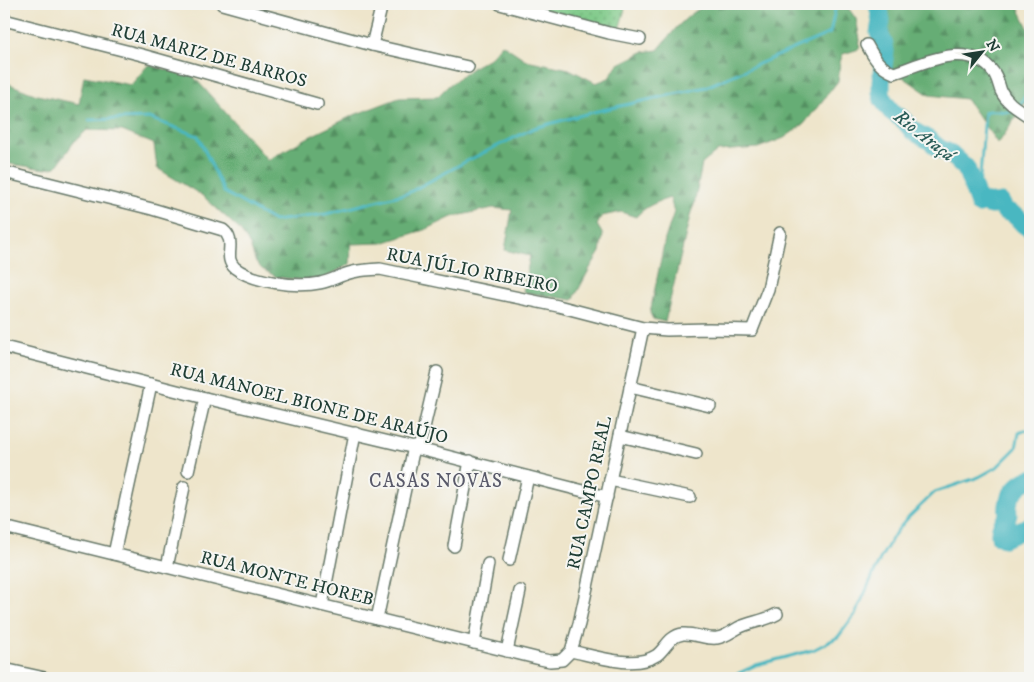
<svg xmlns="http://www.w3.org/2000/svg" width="1034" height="682" font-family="'IM FELL DW Pica',serif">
<defs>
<pattern id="grass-dots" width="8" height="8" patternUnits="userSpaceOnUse" patternTransform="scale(1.25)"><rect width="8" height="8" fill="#7dc987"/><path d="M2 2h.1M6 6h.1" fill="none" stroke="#66a46f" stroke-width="1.8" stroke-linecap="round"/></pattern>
<pattern id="forest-firs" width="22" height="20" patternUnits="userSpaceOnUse" patternTransform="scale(1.25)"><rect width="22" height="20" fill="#66ad74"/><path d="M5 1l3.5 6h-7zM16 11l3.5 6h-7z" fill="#538e60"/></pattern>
</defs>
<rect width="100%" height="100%" fill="#f6f6f2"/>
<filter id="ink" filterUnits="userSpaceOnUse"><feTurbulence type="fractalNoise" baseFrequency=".02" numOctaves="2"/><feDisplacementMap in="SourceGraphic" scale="10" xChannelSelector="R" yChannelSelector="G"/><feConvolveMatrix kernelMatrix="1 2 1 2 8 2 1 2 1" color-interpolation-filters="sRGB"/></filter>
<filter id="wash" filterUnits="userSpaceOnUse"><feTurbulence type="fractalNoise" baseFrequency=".0096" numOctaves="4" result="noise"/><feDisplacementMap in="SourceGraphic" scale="20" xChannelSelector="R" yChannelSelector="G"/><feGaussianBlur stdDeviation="1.12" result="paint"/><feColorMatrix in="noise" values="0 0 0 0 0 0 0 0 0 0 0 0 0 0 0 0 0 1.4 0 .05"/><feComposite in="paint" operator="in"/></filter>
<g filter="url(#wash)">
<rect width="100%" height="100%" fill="#eee5cb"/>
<path fill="url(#grass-dots)" stroke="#4e835e" d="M525,4H608L625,9L619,29Z"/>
<g fill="url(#forest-firs)" stroke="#427554">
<path d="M707,4H766L792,6L838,7L849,9L856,19L860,40L859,49L843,54L840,62L838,81L804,124L784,138L758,148L718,151L702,164L694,205L691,212L665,322L653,319L650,313L665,239L674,212L670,198C657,202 645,206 636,217L621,212L602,216L597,225L603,235L600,252L590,268L573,300L523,292L530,256L505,250L512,210L493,208L452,217L427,229L382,243L351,244L350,264L324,278L301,280L277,277L262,269L256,263L250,245L240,230L203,196L157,168L154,144L122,131L87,130L74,142L56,167L45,169L4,163V82L37,95L79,104L84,76L131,85L148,65L193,76L268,160L307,138L354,115L399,98L437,97L448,86L475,66L490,58L502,44L526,60L569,69L596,83L609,78L617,65L643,52L658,50L677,27L691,14Z"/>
<path d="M874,4H1011L1019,9L1030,32V96L998,144L966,99L929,95L893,70Z"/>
</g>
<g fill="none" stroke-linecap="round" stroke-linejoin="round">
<g stroke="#48b7c1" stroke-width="3">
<path d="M1019,107L1027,93H1030"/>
<path d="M89,120L149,118L198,136L224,192L274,221L326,214L408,193L465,162L534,128L593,112L706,87L830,33L835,10"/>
<path d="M977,198L979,190L985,112C995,108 1005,114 1014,111"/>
<path d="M384,671L410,674L456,676L472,678"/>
<path d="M733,678L739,673L756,665L813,650L838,637L856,613L880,559L896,532L907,519L935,492L979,477L997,467L1016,448L1019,433L1026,430L1030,432"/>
</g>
<g stroke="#48b7c1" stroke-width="19">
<path d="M878,4L881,21L879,33L884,45L885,51L881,82V93L883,100L891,111L905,121L913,131L929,140L940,149L951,154L966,168L979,204L985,202L988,204L991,203V205H993L1001,203L1005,211C1009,212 1013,214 1017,217C1022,222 1023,226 1030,228"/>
<path d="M1030,479C1020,483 1008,494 1008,506C1007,508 1008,512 1008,514C1007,523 999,522 1000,536L1004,538L1030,526"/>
</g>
</g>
</g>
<g filter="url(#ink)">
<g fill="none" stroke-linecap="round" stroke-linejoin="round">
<g stroke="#677869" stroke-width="14">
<g id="street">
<path d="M222,4L372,45L468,67"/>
<path d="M500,4L609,33L640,39"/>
<path d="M4,20L142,55L317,104"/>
<path d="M372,45L382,4"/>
<path d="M867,45C874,58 880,68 894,73C925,63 970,39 994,73C998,79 999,86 1001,91C1007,104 1020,110 1030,117"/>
<path d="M4,172L152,209L223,230C238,242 222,257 235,268C253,282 297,288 320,283C330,281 339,276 349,273C359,270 369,270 380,269L558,306L643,328L667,330L709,329L752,330L768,289L780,233"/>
<path d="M4,347L205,398L419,449L607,497"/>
<path d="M630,387L710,406"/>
<path d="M620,436L696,454"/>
<path d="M419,449L437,372"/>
<path d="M188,471L205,398"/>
<path d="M610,480L690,497"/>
<path d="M4,527L540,659L550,661L562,660L571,651L579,624L643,328"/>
<path d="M454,546L470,461"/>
<path d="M114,554L151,384"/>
<path d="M509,560L528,477"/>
<path d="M167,567L184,487"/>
<path d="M322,605L355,433"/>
<path d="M377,619L414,447"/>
<path d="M474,643L488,564"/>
<path d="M507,651L520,591"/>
<path d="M571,651C595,656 634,670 657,655C666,648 669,636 683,634C694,633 708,640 717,638C725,637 731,632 738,628C750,622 765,621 777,614"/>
<path d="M4,669L45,678"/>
</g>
</g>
<use href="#street" stroke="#fff" stroke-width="11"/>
</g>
</g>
<g text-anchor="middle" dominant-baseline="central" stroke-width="4" stroke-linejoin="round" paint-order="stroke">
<g font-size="18" fill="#1f3d34" stroke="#f6f6f2">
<text transform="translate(209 56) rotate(15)">RUA MARIZ DE BARROS</text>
<text transform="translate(472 271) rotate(11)">RUA JÚLIO RIBEIRO</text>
<text transform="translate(309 404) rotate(14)">RUA MANOEL BIONE DE ARAÚJO</text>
<text transform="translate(590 493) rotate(-78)">RUA CAMPO REAL</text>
<text transform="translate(287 579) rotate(14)">RUA MONTE HOREB</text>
</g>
<g font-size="19" font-style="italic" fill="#295c57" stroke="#f6f6f2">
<text transform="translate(924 136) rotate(38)">Rio Araçá</text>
</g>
<g font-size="19" letter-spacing="1" fill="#595a6a" stroke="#f6f6f2">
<text x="436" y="481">CASAS NOVAS</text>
</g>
</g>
<rect width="1034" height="682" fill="none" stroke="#f6f6f2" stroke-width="20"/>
<g transform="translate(982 52) rotate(60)" stroke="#f6f6f2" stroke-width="4" paint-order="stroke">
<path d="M0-4L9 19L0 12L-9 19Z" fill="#1f3d34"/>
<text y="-8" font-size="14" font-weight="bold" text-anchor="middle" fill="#1f3d34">N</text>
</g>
</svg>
